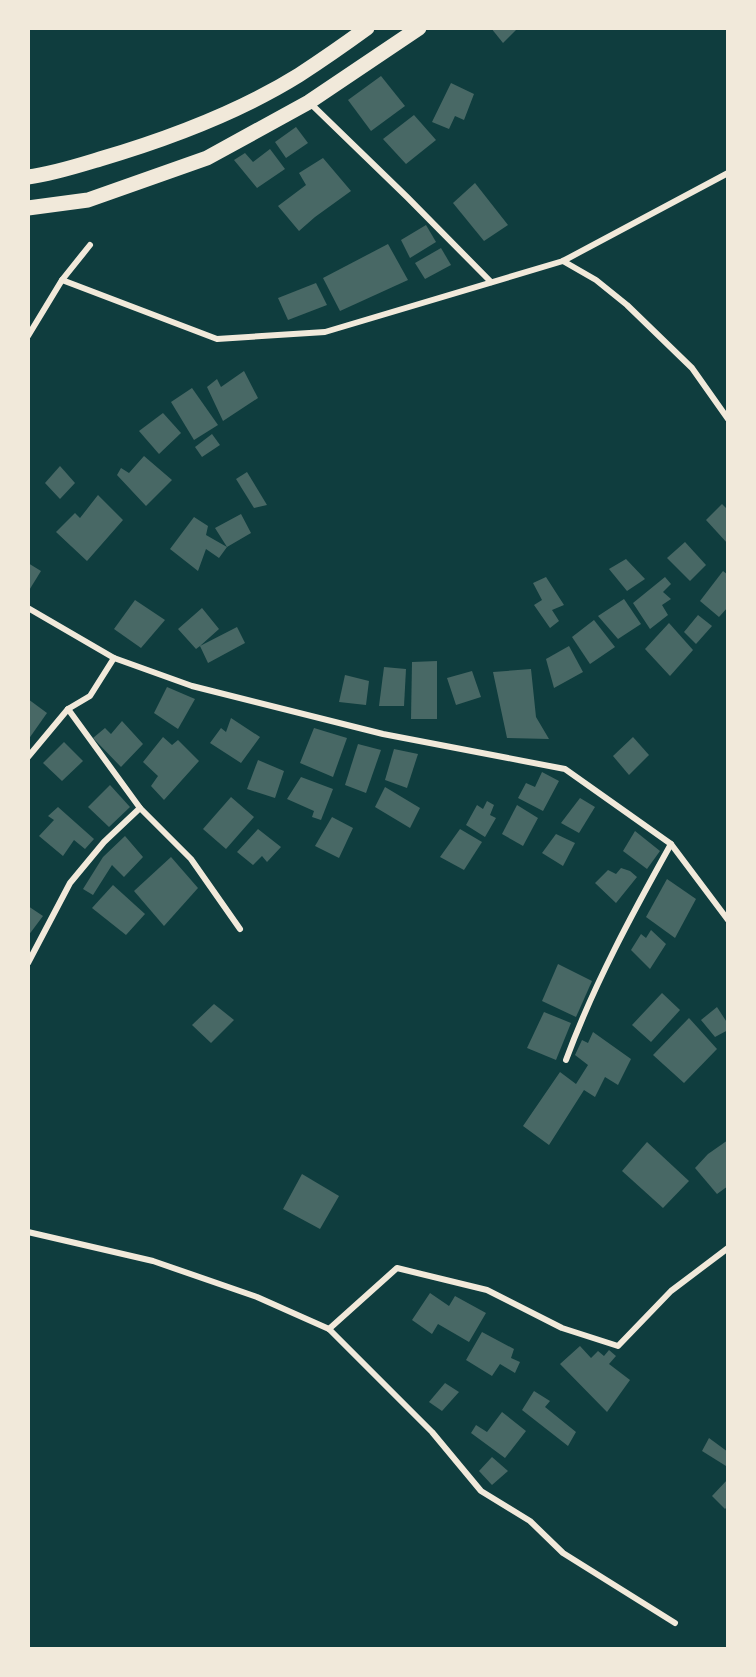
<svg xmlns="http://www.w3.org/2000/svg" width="756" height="1677" font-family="'Space Grotesk',sans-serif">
<rect width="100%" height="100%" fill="#0f3d3e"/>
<g fill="#486865">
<path d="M491,28H518L503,43Z"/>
<path d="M381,76L405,106L371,131L348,100Z"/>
<path d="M451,83L474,94L464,120L455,116L449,129L432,122Z"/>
<path d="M414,115L436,140L406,164L383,139Z"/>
<path d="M296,127L308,143L286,158L275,142Z"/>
<path d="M270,149L285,169L257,188L234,160L245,153L253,162Z"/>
<path d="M323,158L351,191L315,217L299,231L278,206L306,185L299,173Z"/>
<path d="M475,183L508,225L484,241L453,203Z"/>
<path d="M426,225L436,242L410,258L401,240Z"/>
<path d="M388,244L408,280L340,311L323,278Z"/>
<path d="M441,248L451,265L425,279L415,263Z"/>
<path d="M316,283L327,305L288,320L278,298Z"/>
<path d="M244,371L258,398L223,421L207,387L217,379L221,387Z"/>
<path d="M192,388L218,425L194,440L171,402Z"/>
<path d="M163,413L181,433L159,454L139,431Z"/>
<path d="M212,434L220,445L202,457L195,447Z"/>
<path d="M144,456L172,480L146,506L117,475L121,468L129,473Z"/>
<path d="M60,466L75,483L60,499L45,483Z"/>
<path d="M247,472L267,505L254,508L236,479Z"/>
<path d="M98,495L123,520L87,561L56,532L75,513L80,518Z"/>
<path d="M722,504L728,510V544L706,520Z"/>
<path d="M241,514L251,533L227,547L219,558L206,549L198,571L170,549L194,517L208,526L206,535L227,547L215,528Z"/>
<path d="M685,542L706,565L690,581L667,558Z"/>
<path d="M626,559L645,579L627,591L609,569Z"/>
<path d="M28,563L41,571L28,592Z"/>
<path d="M723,571L728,575V607L719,617L700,601Z"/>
<path d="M546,577L564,605L552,610L559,621L550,628L534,605L542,600L533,583Z"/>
<path d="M665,577L671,584L663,592L671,599L662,605L668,615L650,629L633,603Z"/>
<path d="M624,599L641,624L618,639L598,616Z"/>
<path d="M135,600L165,620L141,648L114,629Z"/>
<path d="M202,608L219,629L200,646L237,627L245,643L208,663L200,646L196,649L178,629Z"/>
<path d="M698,615L712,626L696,644L684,632Z"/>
<path d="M594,620L615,647L590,664L572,637Z"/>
<path d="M669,623L693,650L670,676L645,649Z"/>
<path d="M569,646L583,672L554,688L546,659Z"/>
<path d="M437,661V719H411L412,662Z"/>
<path d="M384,667L406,669L404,706H379Z"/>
<path d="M531,669L536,717L549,739L507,738L493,672Z"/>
<path d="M472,671L481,697L456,705L447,678Z"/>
<path d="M345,675L369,681L366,705L339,702Z"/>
<path d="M167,687L195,699L178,729L154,713Z"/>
<path d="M28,699L47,713L28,740Z"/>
<path d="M231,718L260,737L241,763L210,743L221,728L226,732Z"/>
<path d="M122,721L143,744L121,767L93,738L105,728L111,734Z"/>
<path d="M314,728L347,738L333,777L300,763Z"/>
<path d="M163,737L172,745L178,740L199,761L164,800L151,786L158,776L143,762Z"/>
<path d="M633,737L649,755L629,775L613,756Z"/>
<path d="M64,742L83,761L62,781L43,763Z"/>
<path d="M358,744L381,750L366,793L345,785Z"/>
<path d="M394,749L418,754L407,788L385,780Z"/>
<path d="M258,760L284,771L275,798L247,789Z"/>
<path d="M542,772L559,781L543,811L518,798L526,783L535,787Z"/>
<path d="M301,777L333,789L321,820L312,817L314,811L287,799Z"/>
<path d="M110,785L130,807L109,827L88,807Z"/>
<path d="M385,787L420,808L410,828L375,807Z"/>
<path d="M231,797L254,817L226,849L203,829Z"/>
<path d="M580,798L595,807L579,833L561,823Z"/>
<path d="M487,801L494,805L490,815L496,818L485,837L466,825L477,805L483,809Z"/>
<path d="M517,805L538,818L523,846L502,834Z"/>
<path d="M58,807L94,839L85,849L74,840L63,856L39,836L54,820L48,816Z"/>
<path d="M332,817L353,828L339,858L315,846Z"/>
<path d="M258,829L281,847L267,862L262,856L253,865L237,852Z"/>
<path d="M460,829L482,842L464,870L440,857Z"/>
<path d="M635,831L660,851L647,869L623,851Z"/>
<path d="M556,834L575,843L563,866L542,853Z"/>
<path d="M125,836L143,857L124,877L112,865L93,895L83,889L103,857Z"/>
<path d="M171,857L198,888L164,926L134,891Z"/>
<path d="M621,868L630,871L637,877L616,903L595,883L608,870L616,874Z"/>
<path d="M667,879L696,899L675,938L646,917Z"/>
<path d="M113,885L145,914L126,935L92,908Z"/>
<path d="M28,906L43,916L28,936Z"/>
<path d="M651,930L666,944L650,969L631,950L641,934L646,938Z"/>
<path d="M558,964L592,981L576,1017L542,1001Z"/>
<path d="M662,993L680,1010L651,1042L632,1025Z"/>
<path d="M214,1004L234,1020L211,1043L192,1025Z"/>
<path d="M717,1007L728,1024V1030L715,1037L701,1020Z"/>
<path d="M544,1012L571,1023L556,1060L527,1048Z"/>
<path d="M689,1018L717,1049L684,1083L653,1055Z"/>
<path d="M593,1032L631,1059L618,1085L605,1077L595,1097L584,1090L549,1145L523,1126L560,1072L576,1084L588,1065L575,1055L582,1040L588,1043Z"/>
<path d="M728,1140V1186L717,1194L695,1168L708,1154Z"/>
<path d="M647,1142L689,1181L663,1208L622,1171Z"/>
<path d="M302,1174L339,1196L320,1229L283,1209Z"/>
<path d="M430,1293L449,1306L455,1296L486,1313L469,1342L438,1324L432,1334L412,1320Z"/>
<path d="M482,1332L514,1349L511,1358L520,1362L515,1373L500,1364L492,1376L466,1360Z"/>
<path d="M580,1346L591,1358L598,1351L604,1356L609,1350L616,1356L609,1364L630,1380L607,1412L560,1364Z"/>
<path d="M445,1383L459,1392L442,1411L429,1402Z"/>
<path d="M534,1391L550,1401L545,1407L576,1432L568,1446L522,1410Z"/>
<path d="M502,1412L526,1431L505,1458L471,1433L476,1425L487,1432Z"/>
<path d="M709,1438L728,1452L726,1466L702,1451Z"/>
<path d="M492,1457L508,1471L492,1485L479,1471Z"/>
<path d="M728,1479V1506L725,1509L712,1496Z"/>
</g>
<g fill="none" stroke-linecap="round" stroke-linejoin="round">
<g stroke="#f1e9da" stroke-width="6">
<path d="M310,103L407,197L491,282"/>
<path d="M563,261L596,280L627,305L692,368L728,419"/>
<path d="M62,280L217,339L325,332L563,261L728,173"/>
<path d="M28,336L62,280L90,245"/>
<path d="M28,608L114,658L192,686L383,734L565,769L671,844L728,920"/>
<path d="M68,709L140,808L191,859L240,929"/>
<path d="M28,757L68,709L90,696L114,658"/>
<path d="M28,963L70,883L104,842L140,808"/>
<path d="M566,1060C594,984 632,914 671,844"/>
<path d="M28,1232L153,1261L257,1297L329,1329L432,1432L481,1491L530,1521L563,1553L675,1623"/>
<path d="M329,1329L397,1268L487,1290L562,1328L618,1346L671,1291L728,1248"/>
</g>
<g stroke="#f1e9da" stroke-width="15">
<path d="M28,177C52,174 77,166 100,159C168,139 238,113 299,75C322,60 345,44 367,28"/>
<path d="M28,208L88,200L207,158L309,102L419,28"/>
</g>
</g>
<rect width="756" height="1677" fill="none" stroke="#f1e9da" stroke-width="60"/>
</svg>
